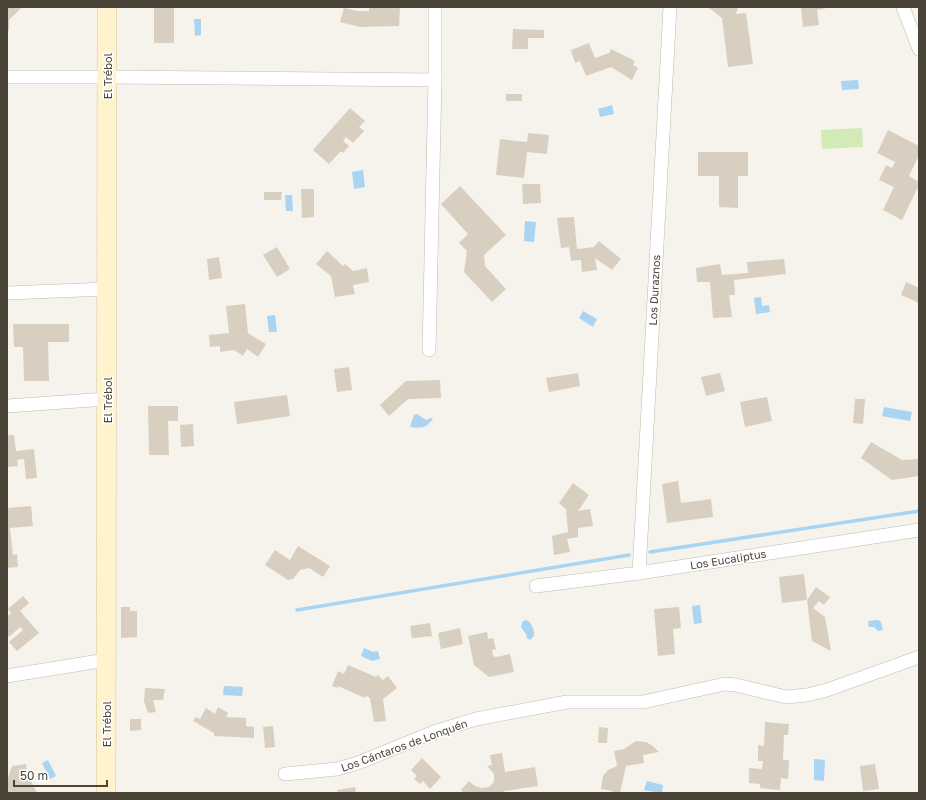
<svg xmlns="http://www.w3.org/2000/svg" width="926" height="800" font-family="'Golos Text',sans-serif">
<rect width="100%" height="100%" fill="#f6f3ec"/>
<path fill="#d2eab5" d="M862,128L863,147L822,149L821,130Z"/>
<g fill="#a9d4f2">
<path d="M194,19H201V35L195,36Z"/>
<path d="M858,80L859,89L842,90L841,81Z"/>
<path d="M612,105L614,114L600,117L598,109Z"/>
<path d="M363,170L365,187L354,189L352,172Z"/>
<path d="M285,195H292L293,211H286Z"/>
<path d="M525,221L536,222L534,242L524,241Z"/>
<path d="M761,297L762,306L769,305L770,312L756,314L754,298Z"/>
<path d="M583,311L597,319L593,327L579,318Z"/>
<path d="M275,315L277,332H269L267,316Z"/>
<path d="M884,407L912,412L910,421L882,416Z"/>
<path d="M417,414L426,420L431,418L433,419C425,429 422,428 410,427L414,415Z"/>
<path d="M700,605L702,623L694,624L692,606Z"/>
<path d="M526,620C531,621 535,630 534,636L530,640L527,638L526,634L521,627L523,621Z"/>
<path d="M878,620L881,622L883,630L878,631L874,627H869L868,621Z"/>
<path d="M364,648L373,652L378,651L380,659L372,661L361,656Z"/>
<path d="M224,686L243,687L242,696L223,695Z"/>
<path d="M814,759L825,760L824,781L814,780Z"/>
<path d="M48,760L56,776L50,779L42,763Z"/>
<path d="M647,781L663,785L662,793L644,790Z"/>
</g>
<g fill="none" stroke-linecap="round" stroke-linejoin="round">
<g stroke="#a9d4f2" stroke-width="3.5">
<path d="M650,552L919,511"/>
<path d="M297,610L629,555"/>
</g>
</g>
<g fill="#d8cfc1">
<path d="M7,7H22L9,20V31H7Z"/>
<rect x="154" y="7" width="20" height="36"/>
<path d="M369,7H400L399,26L360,27L340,22L344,8L358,11H369Z"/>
<path d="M710,7H738L736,14L746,13L753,64L728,67L722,18L709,8Z"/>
<path d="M801,7H827V8L817,10L819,25L803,27Z"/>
<path d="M513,29L544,30V38H528V49H512Z"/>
<path d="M589,43L595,58L609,53L611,49L635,61L633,65L638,68L632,80L611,67L586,76L580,61L575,63L571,50Z"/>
<rect x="506" y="94" width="16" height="7"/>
<path d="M350,108L365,121L359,127L364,131L353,143L346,137L343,141L349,146L343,153L341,151L329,164L313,150Z"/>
<path d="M888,130L919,146V155L909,176L919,182V185L902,220L883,210L894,187L879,180L886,165L892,168L895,162L877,153Z"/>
<path d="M528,133L549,135L547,154L527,152L524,178L496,175L500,139L527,142Z"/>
<path d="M698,152H748V176H738V208L719,207V176H698Z"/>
<path d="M522,184H540L541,203L523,204Z"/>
<path d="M460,186L506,235L484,255L485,266L506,289L492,302L464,272L467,251L459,243L468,234L441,204Z"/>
<path d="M301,189H314V217L302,218Z"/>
<path d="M264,192H282L281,200H264Z"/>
<path d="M574,217L577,249L594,247L599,241L621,259L612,270L595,258L597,270L582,272L581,260L571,261L569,247L561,248L557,218Z"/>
<path d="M277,247L290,269L277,277L263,255Z"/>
<path d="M327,251L343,266L345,264L353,271L367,268L369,282L353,285L355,294L335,297L331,276L316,264Z"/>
<path d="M219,257L222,278L209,280L207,259Z"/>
<path d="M784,259L786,274L734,280L735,295H729L732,317L713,318L710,282H697L696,268L720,264L722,275L748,273L747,262Z"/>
<path d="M906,282L919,288V303L901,295Z"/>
<path d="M245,304L248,333L266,344L258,357L247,349L243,356L234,350L220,352V346L210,347L209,335L229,333L226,306Z"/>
<path d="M13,324H69V342H48L49,381H24L23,347H14Z"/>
<path d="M349,367L352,390L337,392L334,369Z"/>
<path d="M578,373L580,386L549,392L546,378Z"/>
<path d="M720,373L725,391L706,396L701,377Z"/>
<path d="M440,380L441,398L408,399L389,416L380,405L406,381Z"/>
<path d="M287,395L290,416L237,424L234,402Z"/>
<path d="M767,397L772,421L745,427L740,402Z"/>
<path d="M855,399H865L863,424L853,423Z"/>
<path d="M148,406H178V421H168L169,455H149Z"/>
<path d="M193,424L194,446L181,447L180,425Z"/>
<path d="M7,435H14L16,451L34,449L37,478L26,479L24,459L17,460L18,466L7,467Z"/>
<path d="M871,442L902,460L919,459V476L892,480L861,458Z"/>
<path d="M678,481L681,503L711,499L713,517L667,523L662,484Z"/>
<path d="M573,483L589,495L578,511L590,509L593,526L578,528V537L567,539L570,552L554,555L552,536L568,532L566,509L559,503Z"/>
<path d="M31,506L33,526L10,528L13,555L17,554L18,567L7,568V508Z"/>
<path d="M298,546L330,566L323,577L309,568L300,570L293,579L288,580L265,565L275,550L290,560Z"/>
<path d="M804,574L807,600L782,603L779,577Z"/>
<path d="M816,587L830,597L824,605L819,601L813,608L825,617L831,651L812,641L807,600Z"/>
<path d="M23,596L29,603L20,611L39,633L17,651L9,642L23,630L20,627L9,637L7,634V617L11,613L8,609Z"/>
<path d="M121,607H130V611H137V637L121,638Z"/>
<path d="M679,607L681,628L673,629L675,654L658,656L654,609Z"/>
<path d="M430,623L432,636L412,638L410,626Z"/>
<path d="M460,628L463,644L441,649L438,633Z"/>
<path d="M487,632L488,639L493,638L496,649L492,650L493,656L496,657L510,654L514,672L489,677L474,665L468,636Z"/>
<path d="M348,665L376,677L378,675L383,680L388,676L397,688L383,699L386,721L374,722L370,698L366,696L365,698L338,686V688L332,686L338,671L344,674Z"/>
<path d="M145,688L165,689L163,700H153L156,712L148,713L144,701Z"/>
<path d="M218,707L228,713L226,717L246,718V726L254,727V738L214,736V733L193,721L196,717L200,719L206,708L215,714Z"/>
<path d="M130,719H141V730L130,731Z"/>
<path d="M765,722L789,724L788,735H784L783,760H789L788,779L781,778L780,790L760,788V784L749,783V768L762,769L763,761H758V745L764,746Z"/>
<path d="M273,726L275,747L265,748L263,727Z"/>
<path d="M599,727L608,728L607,743H598Z"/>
<path d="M636,741L646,742L653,746L659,752L643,755L644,763L626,766L620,793H612V791L601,789L603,776L608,770L617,766L614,751L624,749Z"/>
<path d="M502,753L505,772L535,767L538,786L504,791L503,793H464L461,790L469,781L475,786L482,788L489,787L494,782V774L487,766L492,765L490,755Z"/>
<path d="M422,758L441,777L430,789L423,781L420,784L414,779L417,776L411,770Z"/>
<path d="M26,764L27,773L37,793H7V780L12,766Z"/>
<path d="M875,764L879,789L863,791L860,766Z"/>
<path d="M355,787L356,793H338L337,790Z"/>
</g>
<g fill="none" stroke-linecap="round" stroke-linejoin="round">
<g stroke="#c2bbae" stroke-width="14">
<g id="minor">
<path d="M903,7L919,49"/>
<path d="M7,77H107L435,80"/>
<path d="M7,293L107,289"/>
<path d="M429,350L435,80V7"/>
<path d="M7,406L107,399"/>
<path d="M639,573L670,7"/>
<path d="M536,586L639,573L919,530"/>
<path d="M7,676L106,660"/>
<path d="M285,774L337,769L358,763L434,732L476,719L567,702H643L725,684L736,685L786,697L807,695L827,690L919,657"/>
</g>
</g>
<g stroke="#d6c79b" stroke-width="20">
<path id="secondary" d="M106,793L107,7"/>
</g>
<use href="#minor" stroke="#fff" stroke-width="13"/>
<use href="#secondary" stroke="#fff3cd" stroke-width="19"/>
</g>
<g text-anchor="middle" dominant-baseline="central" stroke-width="3" stroke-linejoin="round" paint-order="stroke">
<g font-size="11" fill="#4b4439" stroke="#fff">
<text transform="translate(107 76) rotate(-90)">El Trébol</text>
<text transform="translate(654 290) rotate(-87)">Los Duraznos</text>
<text transform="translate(107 400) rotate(-90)">El Trébol</text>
<text transform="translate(728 559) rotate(-9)">Los Eucaliptus</text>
<text transform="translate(106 724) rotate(-90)">El Trébol</text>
<text transform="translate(404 745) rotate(-20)">Los Cántaros de Lonquén</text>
</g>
</g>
<rect width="926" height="800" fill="none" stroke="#4b4439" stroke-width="16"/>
<path d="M14 780v6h93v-6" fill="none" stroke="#4b4439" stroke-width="2"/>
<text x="20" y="780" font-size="12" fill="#4b4439" stroke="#ffffff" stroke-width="3" paint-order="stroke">50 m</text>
</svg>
